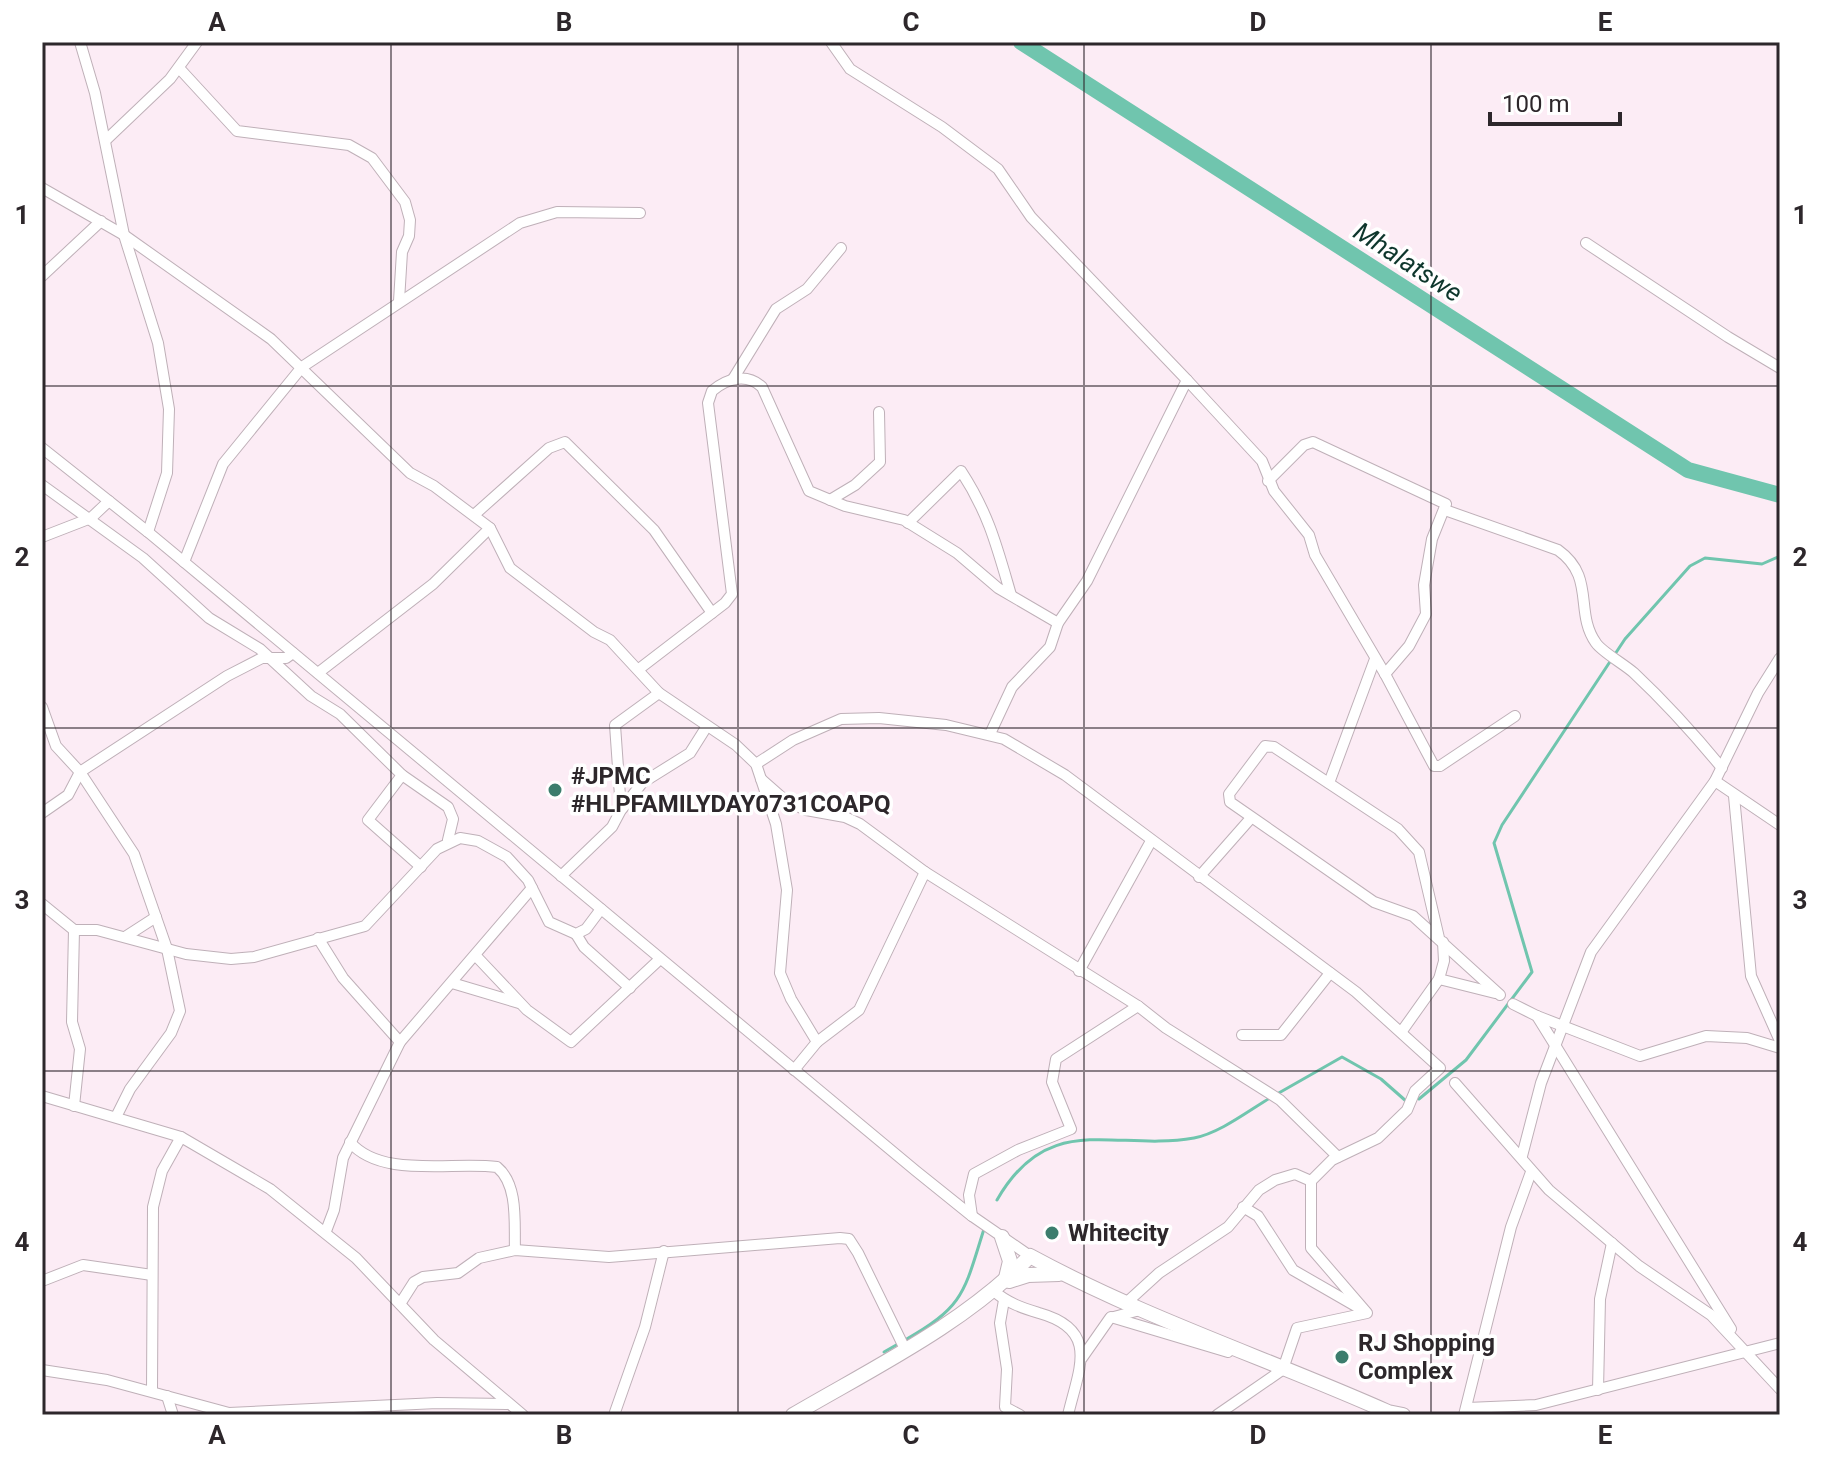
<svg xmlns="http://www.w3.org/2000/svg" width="1822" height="1457" font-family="Roboto,sans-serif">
<rect width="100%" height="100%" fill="#fcecf5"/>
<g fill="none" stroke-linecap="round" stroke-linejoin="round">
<g stroke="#70c5ae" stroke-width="3">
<path d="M1277,1094L1342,1057L1381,1079L1406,1101"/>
<path d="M1419,1099L1466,1060L1532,972L1494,843L1502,825L1625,639L1690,566L1705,558L1762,564L1780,556"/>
<path d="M997,1200C1049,1109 1114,1152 1194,1138C1220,1133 1248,1111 1270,1098"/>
<path d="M905,1340C965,1306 964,1292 984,1229"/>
<path d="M884,1352L898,1344"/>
</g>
<path stroke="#70c5ae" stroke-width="16" d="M1021,42L1688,470L1780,495"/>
<g stroke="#bfb0b8" stroke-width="12">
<g id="street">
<path d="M80,42L95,93L124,235L158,343L169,409L167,473L148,532"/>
<path d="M831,42L850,69L942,127L998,169L1031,217L1187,380L1087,581L1058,623L1050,647L1012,687L990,734"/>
<path d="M179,68L237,131L349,145L372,158L405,202L410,220L409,236L402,252L399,301"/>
<path d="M106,140L170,79L197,42"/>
<path d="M42,188L124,235L271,339L410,473L434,486L490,528L510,568L594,632L610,640L659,693L736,745L756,764L776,824L787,890L780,973L791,999L817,1042"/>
<path d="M1586,243L1728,337L1780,368"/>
<path d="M42,276L101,221"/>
<path d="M733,379L776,309L807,289L841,248"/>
<path d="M1187,380L1262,461L1274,491L1309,535L1315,555L1385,674L1434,766H1440L1515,716"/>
<path d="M42,448L148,532L916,1171L972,1216L1030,1256"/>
<path d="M1268,481L1304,445L1313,442L1446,504L1432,539L1424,585L1426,614L1409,646L1385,674"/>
<path d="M42,485L143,558L209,618L260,649L311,696L340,714L402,775L448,807L453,819L448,840"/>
<path d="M830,500L855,485L880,462L879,412"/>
<path d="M1445,510L1558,550C1596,577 1574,612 1596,643C1602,652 1624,664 1634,673C1666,703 1694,734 1722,768"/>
<path d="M474,515L549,448L565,442L654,530L712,613"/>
<path d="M908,523L961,471C989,514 997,547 1011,595"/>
<path d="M42,537L91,518L109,501"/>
<path d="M184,562L223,464L302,367L520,223L557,212L640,213"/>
<path d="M639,669L725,603L732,594L708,403L712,391C727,378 747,373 762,387L809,491L845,506L904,520L957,553L998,588L1058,623"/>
<path d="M318,673L433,584L490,528"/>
<path d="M42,707L56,746L80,772L134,854L167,949L180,1011L171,1033L130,1089L116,1117"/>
<path d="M756,764L793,740L841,719L879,718L946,725L1004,739L1065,775L1356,992L1440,1068L1415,1091L1407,1110L1378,1138L1332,1160L1311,1181V1248L1367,1313L1297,1328L1284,1366"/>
<path d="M402,775L368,820L421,867"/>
<path d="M761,779L786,801L806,810L845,817L860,824L925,872L1138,1006L1166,1028L1280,1100L1338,1157"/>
<path d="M1715,781L1780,825"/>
<path d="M1329,783L1375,659"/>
<path d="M1734,796L1751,976L1780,1041"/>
<path d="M622,809L642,783L690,753L707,726"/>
<path d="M42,813L68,795L80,772L227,676L262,658H286L293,653"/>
<path d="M561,876L612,827L621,810L615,725L659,693"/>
<path d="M1199,877L1251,818"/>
<path d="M42,904L74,930L72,1022L80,1049L74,1106"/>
<path d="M74,930H97L186,954L231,959L254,957L365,926L437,849L460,838L478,841L507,857L528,880L549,922L576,934L586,929L601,909"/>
<path d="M576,934L584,947L630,988"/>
<path d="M125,937L156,917"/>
<path d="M318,938L343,978L400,1042"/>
<path d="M1439,938L1419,852L1398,829L1274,747L1265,746L1229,794L1230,802L1374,902L1413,916L1500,995"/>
<path d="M476,956L527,1010L571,1042L660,959"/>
<path d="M1079,971L1151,841"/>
<path d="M1439,979L1444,961L1443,942"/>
<path d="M452,983L519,1003"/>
<path d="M1513,1004L1537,1016L1731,1329"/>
<path d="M1537,1016L1640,1056L1706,1036L1747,1038L1780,1048"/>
<path d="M1402,1031L1439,979L1495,993"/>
<path d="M1242,1035H1281L1330,973"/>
<path d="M794,1070L817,1042L859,1010L925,872"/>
<path d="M1455,1083L1549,1190L1639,1266L1711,1315L1780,1389"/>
<path d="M42,1096L181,1137L270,1189L356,1258L434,1340L523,1415"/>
<path d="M350,1142C381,1179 454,1161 497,1167C519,1185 514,1225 515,1250"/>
<path d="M1522,1156L1541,1083L1591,952L1715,781L1758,693L1780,658"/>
<path d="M1243,1207L1258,1216L1293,1270L1359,1308"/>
<path d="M972,1216L969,1195L974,1174L1018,1150L1071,1129L1052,1082L1056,1059L1138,1006"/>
<path d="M326,1231L334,1210L343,1158L400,1042L532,888"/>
<path d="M42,1281L83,1265L152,1275"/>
<path d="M994,1291C1007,1303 1023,1308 1039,1313C1100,1330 1079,1368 1068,1415"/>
<path d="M1004,1300L1000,1323L1007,1369L1005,1407L1020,1415"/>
<path d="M400,1304L414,1282L423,1277L458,1273L479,1258L515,1250L609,1257L840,1238L849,1239L858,1253L905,1349"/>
<path d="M1125,1304L1159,1273L1228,1227L1259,1190L1275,1180L1295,1174L1311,1181"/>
<path d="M1111,1317L1228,1352"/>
<path d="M1082,1358L1110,1318L1140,1310"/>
<path d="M42,1370L107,1380L229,1413L437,1403L507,1404"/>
<path d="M1598,1390L1600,1299L1612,1243"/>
<path d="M152,1391L153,1207L162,1171L181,1137"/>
<path d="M167,1396L173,1415"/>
<path d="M1467,1408L1536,1405L1780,1343"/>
<path d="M614,1415L645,1327L664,1251"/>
<path d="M1217,1415L1285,1368"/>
<path d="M1464,1415L1511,1227L1531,1172"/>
</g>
</g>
<g stroke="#bfb0b8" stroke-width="16">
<g id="secondary">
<path d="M1002,1237L1010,1261L1006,1278"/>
<path d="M1009,1281L1028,1275L1059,1274"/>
<path d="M793,1415C875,1367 964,1324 1030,1256C1144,1318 1269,1359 1388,1412L1403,1415"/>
</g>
</g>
<use href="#street" stroke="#fff" stroke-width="10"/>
<use href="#secondary" stroke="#fff" stroke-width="14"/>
</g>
<path fill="none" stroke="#2d272b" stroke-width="2" stroke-opacity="0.55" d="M391,42V1415M738,42V1415M1084,42V1415M1431,42V1415M42,386H1780M42,728H1780M42,1071H1780"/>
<g fill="#3c7d6d" stroke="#fff" stroke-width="3">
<circle cx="555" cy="790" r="8"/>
<circle cx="1052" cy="1233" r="8"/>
<circle cx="1342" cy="1357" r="8"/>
</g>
<g text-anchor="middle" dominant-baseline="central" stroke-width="7" stroke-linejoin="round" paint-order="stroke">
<g font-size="24" font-weight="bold" fill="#2d272b" stroke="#fff" text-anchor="start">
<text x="571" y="776">#JPMC<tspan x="571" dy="28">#HLPFAMILYDAY0731COAPQ</tspan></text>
<text x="1068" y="1233">Whitecity</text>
<text x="1358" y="1343">RJ Shopping<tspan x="1358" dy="28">Complex</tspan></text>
</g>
<g font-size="26" font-style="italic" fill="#0d362c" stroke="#fff">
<text transform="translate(1408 262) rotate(33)">Mhalatswe</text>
</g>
</g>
<rect width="1822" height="1457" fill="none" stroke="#ffffff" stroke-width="88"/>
<path d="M1490 112v12h130v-12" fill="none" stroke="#2d272b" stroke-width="4"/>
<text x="1502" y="112" font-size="24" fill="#2d272b" stroke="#ffffff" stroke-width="6" paint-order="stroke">100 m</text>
<rect x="44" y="44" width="1734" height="1369" fill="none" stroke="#2d272b" stroke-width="3"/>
<g font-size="26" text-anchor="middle" font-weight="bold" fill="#2d272b">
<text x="217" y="31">A</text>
<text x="564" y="31">B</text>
<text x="911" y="31">C</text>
<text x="1258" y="31">D</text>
<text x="1605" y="31">E</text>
<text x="22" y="224">1</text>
<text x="1800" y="224">1</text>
<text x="22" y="566">2</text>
<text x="1800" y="566">2</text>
<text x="22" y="909">3</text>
<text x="1800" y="909">3</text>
<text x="22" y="1251">4</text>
<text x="1800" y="1251">4</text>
<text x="217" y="1444">A</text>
<text x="564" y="1444">B</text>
<text x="911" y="1444">C</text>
<text x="1258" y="1444">D</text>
<text x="1605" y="1444">E</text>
</g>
</svg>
